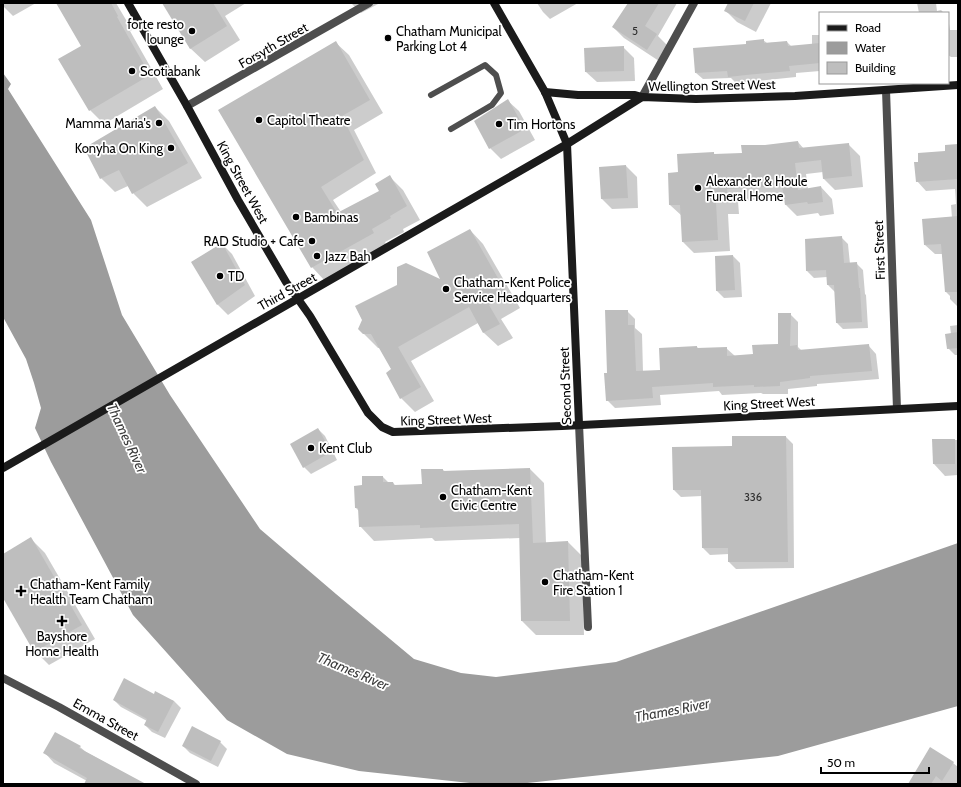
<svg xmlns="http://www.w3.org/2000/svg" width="961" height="787" font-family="Cabin,sans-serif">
<rect width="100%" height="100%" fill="#fff"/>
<path fill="#9c9c9c" d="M3,73L11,84L8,89L91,220L122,315L170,395L260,529L336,594L414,659L461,673L496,677L616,662L958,543V706L778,756L518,784H479L359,771L287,754L227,720L133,615L51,462L35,428L41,408L34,383L26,359L3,317Z"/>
<g fill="#0003">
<path d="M3,3H36L13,16L3,6Z"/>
<path d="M59,3H116L132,30L130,31L163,89L104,124L90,110L82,46Z"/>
<path d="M163,3H246L225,16L240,40L205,62L190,48Z"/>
<path d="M351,3H380L361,13Z"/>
<path d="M537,3H578L550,19L543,12Z"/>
<path d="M629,3H677L658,36L668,46L659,61L624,38L613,27Z"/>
<path d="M730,3H771L756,32L737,22L726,11Z"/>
<path d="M917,3H936L937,11L941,10L944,13H919Z"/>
<path d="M948,17L950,30H958V57H951L948,55Z"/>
<path d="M812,35H820V71L796,73V77L736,83L731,78L703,79L696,73L747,45L763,40L767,43L787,42L792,47L812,45Z"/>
<path d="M335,42L349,55L383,113L354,130L376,173L333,200L341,212L380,192L390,177L403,190L420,220L403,229L404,232L385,242L387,246L325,281L312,267Z"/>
<path d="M623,47L634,58L635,81L597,82L586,72Z"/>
<path d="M508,101L519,111L535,140L501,159L490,148Z"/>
<path d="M155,107L169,121L202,178L147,207L133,193L128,186L115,192L101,178Z"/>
<path d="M798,142L804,149L848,144L860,156L863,187L835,190L823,178V172L806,174L808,189L821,187L832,199L834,214L820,216L818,213L797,216L786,205L785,198L738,201L739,214H728L730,251L694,253L683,242L682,216L670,205L679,173L713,153L716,155L743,154L766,146Z"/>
<path d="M958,145V307L950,299V296L946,292L943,254H935L925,245L952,218L951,205L956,204L955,189L926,191L917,181L919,163L946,152Z"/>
<path d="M626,166L637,177L638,208L612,209L601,198Z"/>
<path d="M470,230L483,244L520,308L501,319L513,338L498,346L484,333L478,323L411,361L434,401L415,412L401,398L387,373L392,370L380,348H378L359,329L442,281Z"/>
<path d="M841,237L848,244L850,264L856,263L863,270L865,294L866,295L868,328L843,329L837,323L835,292L828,285L827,277L814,278L807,271Z"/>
<path d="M222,244L232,254L255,296L228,315L218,305L192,262Z"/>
<path d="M733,256L740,263L742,297L724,298L717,291L716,257Z"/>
<path d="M627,311L635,319V328L642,334L643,372L661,371L697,347L699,349L726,348L735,356L754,355L779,345L790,314L798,322V347L802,351L868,345L876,354L879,379L817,384V386L788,389V394H763L761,393L722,395L719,391L660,395L661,405L615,408L607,400L608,374Z"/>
<path d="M958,325V355H955L948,348L951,334L950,326Z"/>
<path d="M318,429L325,436L337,460L311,474L304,467Z"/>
<path d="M786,437L793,444L794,568L736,569L729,562V554L710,555L703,548L702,496L681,497L674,490L733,447Z"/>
<path d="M933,440H958V475L945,476L934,464Z"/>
<path d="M530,469L544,483L546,543L568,542L582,556L584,635H536L522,621L520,538L435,541L432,538L374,541L360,526L359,511L356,508L355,487L363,486L383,477L389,483H393L396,486L423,485L422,470H443L446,472Z"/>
<path d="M31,539L45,553L95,639L49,665L35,651L3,596V555Z"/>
<path d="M154,695L174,701L181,708L165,738L152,732L145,725L147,721L121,707L114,700Z"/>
<path d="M192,728L220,742L227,749L218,767L190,753L183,746Z"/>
<path d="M80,747L86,752L144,784H85L87,781L54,763L45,753Z"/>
<path d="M953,763L958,767L957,784H914Z"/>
</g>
<g fill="#bebebe">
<path d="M56,3H111L118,16L117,17L150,75L89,111L58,59L81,46Z"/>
<path d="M162,3H213L227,26L190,49Z"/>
<path d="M628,3H659L645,26L657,34L647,50L612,27Z"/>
<path d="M728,3H754L745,21L724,11Z"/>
<path d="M764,39V43L787,41L788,46L820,43V63L789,66L790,71L746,75L728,77L727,71L695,73L693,48L746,44V41Z"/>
<path d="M336,41L370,100L342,116L364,160L321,187L337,213L379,191L375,184L390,175L407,206L390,216L391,218L372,229L374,233L311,268L218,110Z"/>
<path d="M624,46V71L585,72L584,48Z"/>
<path d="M508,99L525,129L489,149L474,121Z"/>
<path d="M155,106L188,163L132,194L119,170L100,179L84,148Z"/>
<path d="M798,141L799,148L849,143L852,176L823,179L821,160L795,163L798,190L821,186L823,202L808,204L807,202L785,205L782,186L727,189L728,202L716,203L718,240L682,242L680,205H669L668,173L678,172L677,154L714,152V154L742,153L741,145H765Z"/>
<path d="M958,144V179L916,182L914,162H918V153L945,151V145Z"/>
<path d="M626,165L628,198L601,199L599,167Z"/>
<path d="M958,216V292H945L941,244L924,245L922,219Z"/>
<path d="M470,229L507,294L489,305L500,324L483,333L469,307L398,347L421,387L400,399L386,373L391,369L371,334H363L358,329L362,320L355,306L397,285V267L406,263L440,279L427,252Z"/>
<path d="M842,236L844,263L857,262L859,288H860L862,322L836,323L834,285H827L826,270L806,271L805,239Z"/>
<path d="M222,243L245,285L217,305L191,262Z"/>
<path d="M733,255L735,290L716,291L715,256Z"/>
<path d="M605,310H628V325H634L636,371L660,370L659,348L697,346V348L727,347V356L753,354L752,345L778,344V313H791L790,346L797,345L798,350L869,344L872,371L810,376V378L780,382V386L754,387V385L713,387V383L652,387L653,398L606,401L604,373H607Z"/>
<path d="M958,332V348L947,349L945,334Z"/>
<path d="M318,428L331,452L303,468L290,444Z"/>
<path d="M732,436H786L788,562H728V548H702L701,490H673L672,447L732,446Z"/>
<path d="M932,439H955V464H933Z"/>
<path d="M530,468L533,543L568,541L570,621H521L519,524L420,528V525L359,527L358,508H355L354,486L362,485V476H383V482H393L394,485L422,484L421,469H443V471Z"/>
<path d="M31,537L82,625L34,652L3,598V554Z"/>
<path d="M124,678L154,694L155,691L174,701L158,732L144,725L147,719L113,700Z"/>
<path d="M192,726L221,741L211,761L182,746Z"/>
<path d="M55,732L81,746L79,748L146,784H84L87,778L43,753Z"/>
<path d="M930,747L954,762L942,781L936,776L931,784H908Z"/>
</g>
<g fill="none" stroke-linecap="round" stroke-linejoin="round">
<path stroke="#4e4e4e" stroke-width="6" d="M431,95L485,65L496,75L501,93L492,105L451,129"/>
<g stroke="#4e4e4e" stroke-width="8">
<path d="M886,90L897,409"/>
<path d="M642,97L694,3"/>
<path d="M187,106L369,3"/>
<path d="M579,424L588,627"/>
<path d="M3,678L59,707L196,784"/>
</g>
<g stroke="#1b1b1b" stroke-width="8">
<path d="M128,3L187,106L238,200L286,282L310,316L368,413L382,427L393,432L562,426L958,406"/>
<path d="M494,3L545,92L567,144L579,424"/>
<path d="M545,92L578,95H635L642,97"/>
<path d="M3,468L567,144L642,97L696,99L795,96L958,85"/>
</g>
</g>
<g fill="#000" stroke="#fff" stroke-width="1.5">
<circle cx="192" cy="31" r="4"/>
<circle cx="388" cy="38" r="4"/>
<circle cx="132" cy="71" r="4"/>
<circle cx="259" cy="120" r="4"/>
<circle cx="159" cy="123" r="4"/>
<circle cx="499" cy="124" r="4"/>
<circle cx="171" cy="148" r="4"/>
<circle cx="698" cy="188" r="4"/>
<circle cx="296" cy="217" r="4"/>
<circle cx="312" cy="241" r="4"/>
<circle cx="317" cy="256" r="4"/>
<circle cx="220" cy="276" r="4"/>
<circle cx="446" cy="289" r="4"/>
<circle cx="311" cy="448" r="4"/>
<circle cx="443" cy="497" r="4"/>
<circle cx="545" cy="582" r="4"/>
<path d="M19 585h4v4h4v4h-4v4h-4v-4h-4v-4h4z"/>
<path d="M60 615h4v4h4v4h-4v4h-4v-4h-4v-4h4z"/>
</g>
<g text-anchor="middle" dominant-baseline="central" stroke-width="3.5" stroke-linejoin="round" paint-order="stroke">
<g font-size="11" fill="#303030">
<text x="635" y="31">5</text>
<text x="753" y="497">336</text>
</g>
<g font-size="13" fill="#000" stroke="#fff" text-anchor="start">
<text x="184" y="24" text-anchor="end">forte resto<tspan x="184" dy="15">lounge</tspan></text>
<text x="396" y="31">Chatham Municipal<tspan x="396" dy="15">Parking Lot 4</tspan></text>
<text x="140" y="71">Scotiabank</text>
<text x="267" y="120">Capitol Theatre</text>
<text x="151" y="123" text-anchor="end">Mamma Maria's</text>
<text x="507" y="124">Tim Hortons</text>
<text x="163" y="148" text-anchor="end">Konyha On King</text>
<text x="706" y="181">Alexander &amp; Houle<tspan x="706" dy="15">Funeral Home</tspan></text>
<text x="304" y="217">Bambinas</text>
<text x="304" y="241" text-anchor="end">RAD Studio + Cafe</text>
<text x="325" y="256">Jazz Bah</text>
<text x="228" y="276">TD</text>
<text x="454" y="282">Chatham-Kent Police<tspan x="454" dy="15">Service Headquarters</tspan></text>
<text x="319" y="448">Kent Club</text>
<text x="451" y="490">Chatham-Kent<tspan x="451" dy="15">Civic Centre</tspan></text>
<text x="553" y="575">Chatham-Kent<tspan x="553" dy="15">Fire Station 1</tspan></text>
<text x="30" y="584">Chatham-Kent Family<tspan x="30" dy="15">Health Team Chatham</tspan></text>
<text x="62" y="636" text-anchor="middle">Bayshore<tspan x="62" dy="15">Home Health</tspan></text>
</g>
<g font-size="13" fill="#000" stroke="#fff">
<text transform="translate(273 45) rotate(-30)">Forsyth Street</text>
<text transform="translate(712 85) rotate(-1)">Wellington Street West</text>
<text transform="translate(243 182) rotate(61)">King Street West</text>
<text transform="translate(879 250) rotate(-92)">First Street</text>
<text transform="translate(287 291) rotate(-29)">Third Street</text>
<text transform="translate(565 386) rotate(-92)">Second Street</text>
<text transform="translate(769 403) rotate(-3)">King Street West</text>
<text transform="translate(446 419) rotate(-2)">King Street West</text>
<text transform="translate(106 719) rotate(29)">Emma Street</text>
</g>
<g font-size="14" font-style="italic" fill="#3d3d3d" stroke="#fff">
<text transform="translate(127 438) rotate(65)">Thames River</text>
<text transform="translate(353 671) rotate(23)">Thames River</text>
<text transform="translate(672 710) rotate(-11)">Thames River</text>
</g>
</g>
<rect width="961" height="787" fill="none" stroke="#000000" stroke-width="8"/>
<rect x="819" y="12" width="130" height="72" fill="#ffffff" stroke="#999999"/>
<rect x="827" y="25" width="20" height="6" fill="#1b1b1b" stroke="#999999"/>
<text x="855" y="32" font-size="12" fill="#000000">Road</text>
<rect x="827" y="42" width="20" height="12" fill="#9c9c9c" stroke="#999999"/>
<text x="855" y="52" font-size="12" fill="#000000">Water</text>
<rect x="827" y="62" width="20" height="12" fill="#bebebe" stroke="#999999"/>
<text x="855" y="72" font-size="12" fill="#000000">Building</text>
<path d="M821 767v6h108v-6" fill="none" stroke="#000000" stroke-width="2"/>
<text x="827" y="767" font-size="12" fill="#000000" stroke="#ffffff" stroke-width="3" paint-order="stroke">50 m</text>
</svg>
